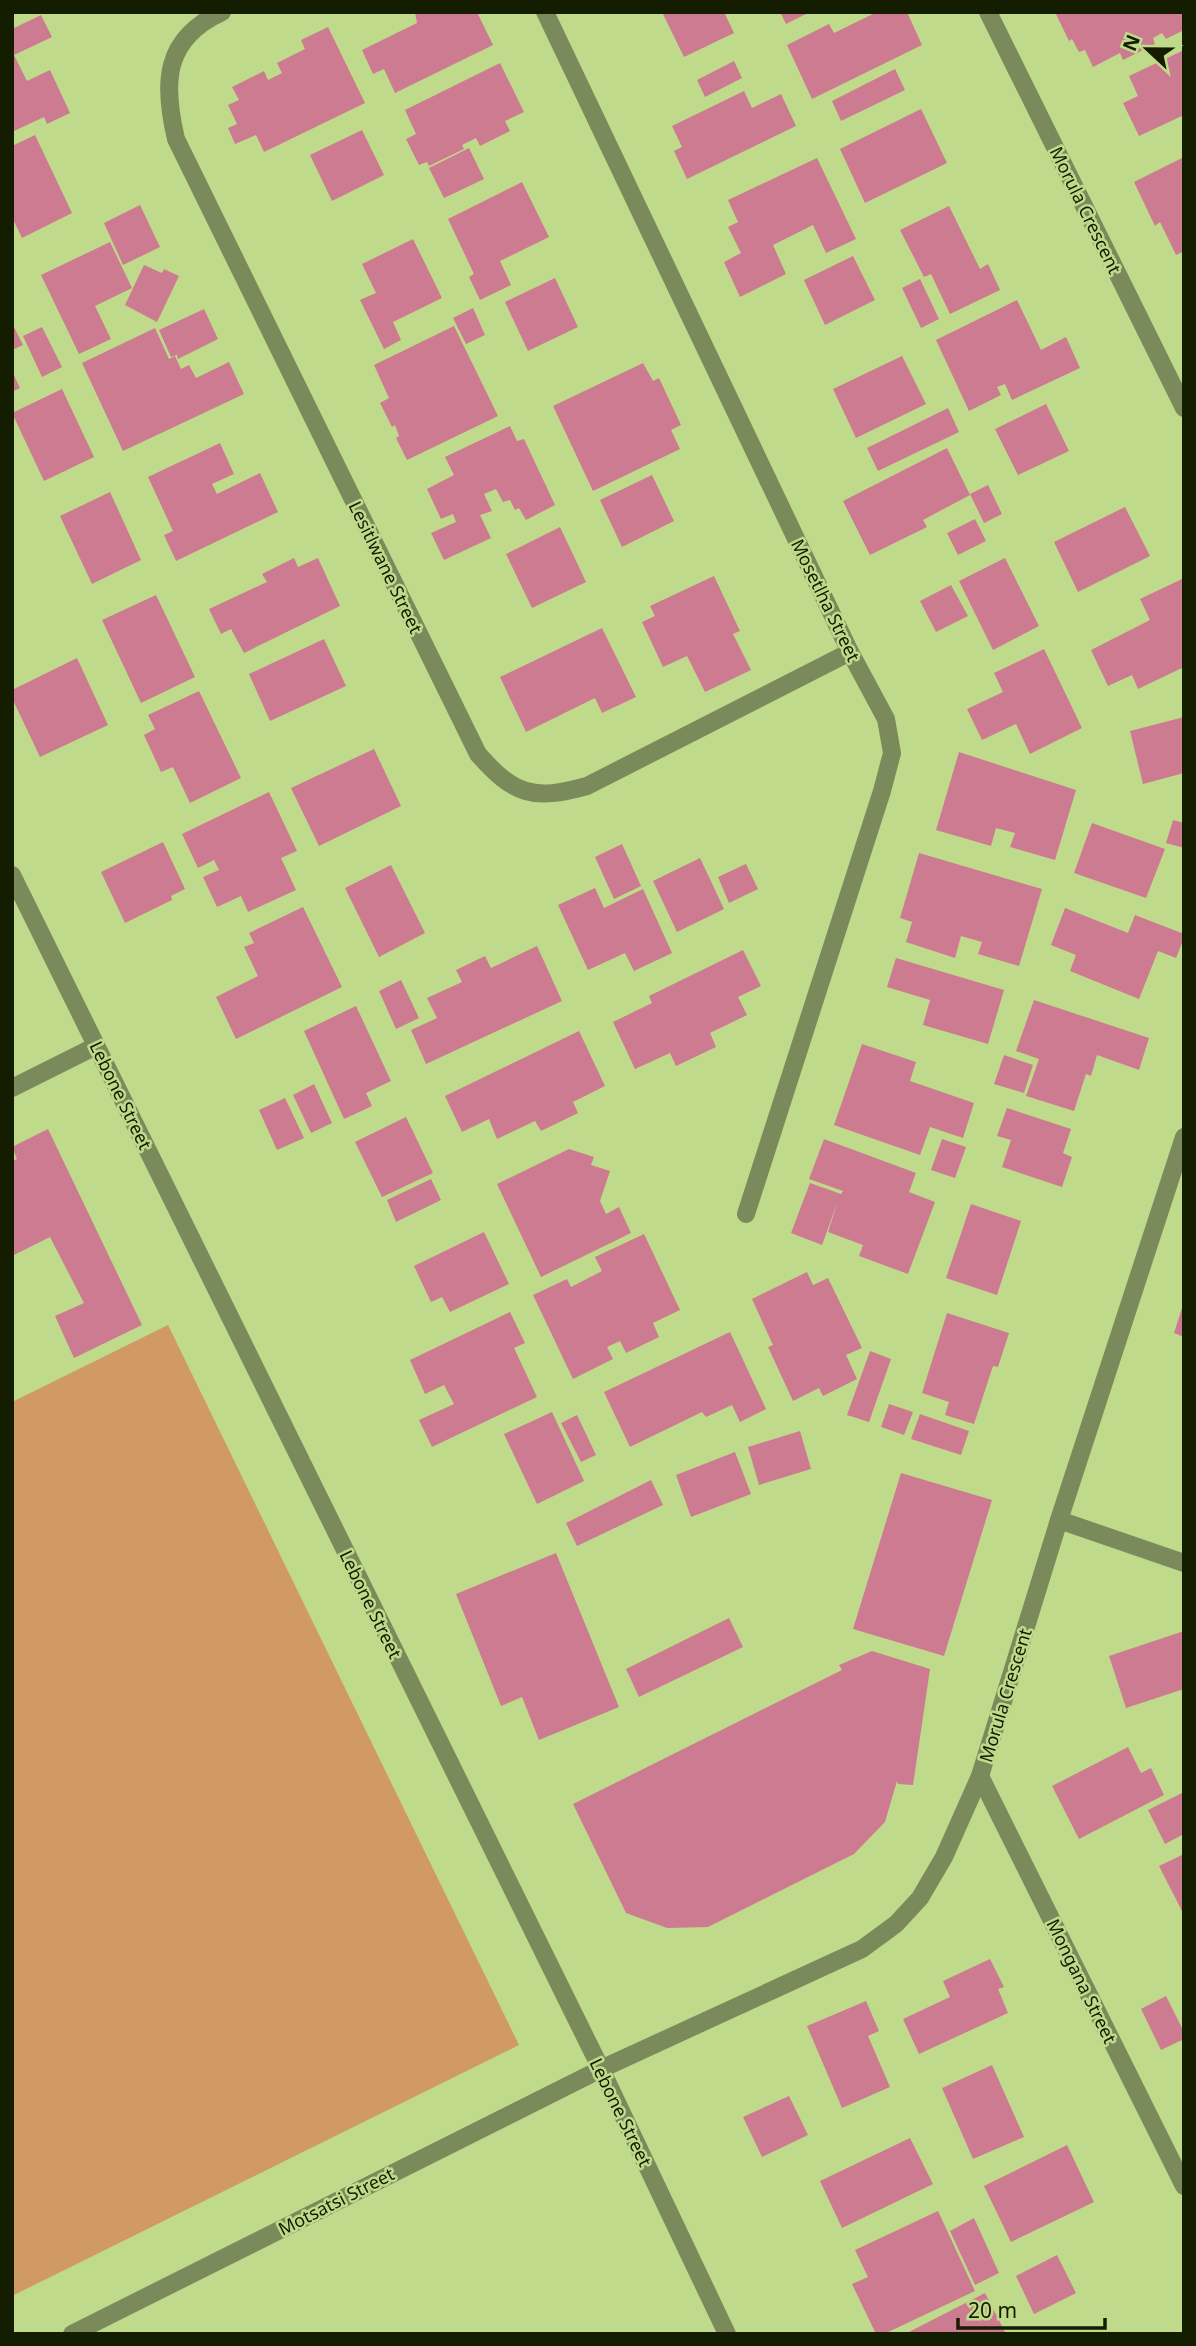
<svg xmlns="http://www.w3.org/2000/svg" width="1196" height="2346" font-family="'Noto Sans',sans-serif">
<rect width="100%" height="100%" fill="#c0da8c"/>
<path fill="#d09966" d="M168,1325L519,2045L12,2296V1402Z"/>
<g fill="#cd7b90">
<path d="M415,12H477L493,45L395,93L384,69L373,74L362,50L417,23Z"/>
<path d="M662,12H724L734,33L684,57Z"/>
<path d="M780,12H810L786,24Z"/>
<path d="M877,12H907L922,45L812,99L787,45L829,24L834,33Z"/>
<path d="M1055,12H1184V30L1166,39L1162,33L1153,38L1155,44L1123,60L1120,53L1093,67L1085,50L1079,52L1072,39L1069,41Z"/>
<path d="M41,15L52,37L14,55L27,81L50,70L70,113L47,124L44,117L12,132V29Z"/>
<path d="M328,27L365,103L264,152L256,135L235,144L228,128L237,124L228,105L239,100L232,87L264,71L268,80L282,73L277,63L305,49L301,40Z"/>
<path d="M1184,50V115L1139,136L1123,103L1138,96L1129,76Z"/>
<path d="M734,61L742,78L705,97L697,80Z"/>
<path d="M500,63L524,112L505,121L510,131L480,146L476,138L462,145L464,149L429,166L427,162L419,165L406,139L416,134L405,110Z"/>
<path d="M895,69L905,90L841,121L832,101Z"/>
<path d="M744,91L752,108L781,94L796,126L687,179L674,151L682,147L672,126Z"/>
<path d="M921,109L947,163L865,203L840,149Z"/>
<path d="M362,130L384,175L332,201L310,155Z"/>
<path d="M35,135L72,213L22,238L12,217V146Z"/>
<path d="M469,148L484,179L444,198L429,168Z"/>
<path d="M1184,157V251L1176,255L1160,222L1155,226L1134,182Z"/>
<path d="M817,158L856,239L826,253L813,225L773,245L786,274L740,297L724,262L741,253L728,227L738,222L728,200Z"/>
<path d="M522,182L549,237L500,261L511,285L480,300L469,277L474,274L448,219Z"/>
<path d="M140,205L160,247L123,265L104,223Z"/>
<path d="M949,206L980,269L988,264L1000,290L950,314L931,274L924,277L900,230Z"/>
<path d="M413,239L442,298L393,322L401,340L384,349L360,300L376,293L362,264Z"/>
<path d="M110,242L132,288L95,306L111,339L79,354L41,275Z"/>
<path d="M853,256L875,300L825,325L804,280Z"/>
<path d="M144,265L162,273L164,269L179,276L157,322L125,305Z"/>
<path d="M555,278L578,327L528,351L505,302Z"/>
<path d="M920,279L939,319L921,328L902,288Z"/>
<path d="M1017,300L1041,350L1066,337L1080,368L1012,400L1005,384L997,387L1001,395L969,411L936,340Z"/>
<path d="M473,308L485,335L466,344L453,318Z"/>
<path d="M204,309L218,339L178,359L177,355L182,353L171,357L159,330Z"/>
<path d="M12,323L23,345L12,350Z"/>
<path d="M454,326L498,416L407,460L396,438L399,436L395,425L392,427L380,403L389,398L374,365Z"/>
<path d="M42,327L62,367L42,377L23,336Z"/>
<path d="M155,328L169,359L175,356L181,369L189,365L196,378L229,362L244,394L123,451L82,363Z"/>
<path d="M902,356L926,404L856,438L833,389Z"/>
<path d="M643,363L653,381L659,378L681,425L671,430L680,449L593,491L553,406Z"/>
<path d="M12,371L20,388L12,392Z"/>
<path d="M62,389L94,457L44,481L12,413Z"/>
<path d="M1046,404L1069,451L1018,475L995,429Z"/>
<path d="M948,408L959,432L878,471L867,448Z"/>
<path d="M510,426L517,441L524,439L555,505L526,520L519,508L515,510L510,500L503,502L496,489L484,494L492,511L480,515L491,538L444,560L431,533L456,522L453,514L441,519L427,489L454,475L445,457Z"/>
<path d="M220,443L234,474L212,484L217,494L260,473L278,512L176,561L164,535L173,531L148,477Z"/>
<path d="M947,448L970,495L923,520L927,527L870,555L843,501Z"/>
<path d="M652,475L674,521L622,547L600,500Z"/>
<path d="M988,485L1002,514L984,523L970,494Z"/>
<path d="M110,492L141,560L92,584L60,516Z"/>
<path d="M1125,507L1150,556L1078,592L1054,542Z"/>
<path d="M975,519L986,541L958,555L947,533Z"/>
<path d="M560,527L586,582L532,608L506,554Z"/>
<path d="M294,558L298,567L318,558L340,606L244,653L231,629L221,634L209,609L267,582L262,574Z"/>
<path d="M1005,558L1039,626L993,650L959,581Z"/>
<path d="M714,576L740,631L733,634L751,670L705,692L687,656L663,667L642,622L655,616L650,606Z"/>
<path d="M1184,578V667L1138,689L1132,675L1108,686L1091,650L1150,620L1140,599Z"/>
<path d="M951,585L968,616L936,632L920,601Z"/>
<path d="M156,595L195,677L141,703L102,620Z"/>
<path d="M602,628L636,697L602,713L595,698L526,732L500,677Z"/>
<path d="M324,639L346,686L270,721L249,674Z"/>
<path d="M1044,649L1082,728L1030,754L1016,724L982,740L967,709L1003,692L994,673Z"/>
<path d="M77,658L108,725L40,757L12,698V690Z"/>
<path d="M199,691L241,778L190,803L173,767L161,772L144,735L155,729L148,715Z"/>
<path d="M1184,717V773L1143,784L1130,731Z"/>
<path d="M374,749L401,806L319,846L291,788Z"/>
<path d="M959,752L1076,790L1055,860L1010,847L1015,833L996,828L991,846L936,830Z"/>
<path d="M269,792L297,851L281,858L296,890L248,912L241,896L217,907L203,877L219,870L214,860L198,868L182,834Z"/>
<path d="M1173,820L1184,823V848L1166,843Z"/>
<path d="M1092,823L1165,849L1146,898L1074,873Z"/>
<path d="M163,842L185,889L171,896L172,900L125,923L101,872Z"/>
<path d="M622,844L641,886L614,899L595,857Z"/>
<path d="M919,853L1042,889L1019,966L978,954L982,942L961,936L955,958L906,942L912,922L900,918Z"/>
<path d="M700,858L724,909L677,932L653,881Z"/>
<path d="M746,864L758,889L729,903L718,877Z"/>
<path d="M391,865L425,933L379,957L345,888Z"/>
<path d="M595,888L604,908L643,889L672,953L634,971L625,953L588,970L558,905Z"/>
<path d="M303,907L342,987L236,1039L216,997L258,976L244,947L254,943L249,933Z"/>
<path d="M1065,908L1128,933L1135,915L1184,934V938L1176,958L1158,951L1139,999L1070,971L1076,955L1051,945Z"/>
<path d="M537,946L562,1001L426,1064L411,1030L437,1018L427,998L462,982L456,970L485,956L491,968Z"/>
<path d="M743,950L761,986L738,997L747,1015L710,1033L716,1047L676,1066L670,1053L635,1069L613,1022L652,1003L649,996Z"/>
<path d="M896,958L1004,990L988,1044L923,1025L930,1000L887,987Z"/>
<path d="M401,980L419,1018L396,1029L379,991Z"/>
<path d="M1034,1000L1149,1038L1139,1070L1097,1055L1091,1076L1086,1074L1074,1111L1026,1096L1039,1059L1016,1051Z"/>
<path d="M356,1006L391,1081L366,1093L372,1106L344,1119L304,1031Z"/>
<path d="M579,1031L605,1086L573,1102L578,1113L541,1131L535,1121L497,1139L489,1119L462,1132L445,1096Z"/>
<path d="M862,1044L916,1062L910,1081L974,1103L963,1138L930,1127L920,1155L834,1125Z"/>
<path d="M1004,1055L1033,1065L1024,1093L994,1084Z"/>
<path d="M314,1084L332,1123L311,1133L293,1095Z"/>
<path d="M285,1098L304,1138L277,1150L259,1110Z"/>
<path d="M1007,1108L1071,1129L1063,1153L1072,1157L1062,1187L1002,1167L1011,1140L997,1136Z"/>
<path d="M406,1117L433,1173L382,1197L355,1142Z"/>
<path d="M48,1129L142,1325L74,1358L55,1316L84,1303L50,1237L12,1256V1161L17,1159L12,1147Z"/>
<path d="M824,1139L916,1173L909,1192L935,1202L908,1274L859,1256L863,1245L828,1232L838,1201L822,1245L791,1233L810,1183L841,1194L843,1191L809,1179Z"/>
<path d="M942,1139L966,1147L955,1178L931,1170Z"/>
<path d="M569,1149L594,1157L591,1165L610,1171L600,1201L606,1214L619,1207L631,1233L541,1277L497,1184Z"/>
<path d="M431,1179L441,1200L396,1222L387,1200Z"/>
<path d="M971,1204L1021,1221L997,1295L946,1278Z"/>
<path d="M484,1232L509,1284L450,1312L442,1297L431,1302L414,1266Z"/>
<path d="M644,1234L680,1310L653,1323L659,1337L626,1353L620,1341L607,1347L613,1359L573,1379L533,1295L567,1279L571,1287L602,1271L595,1257Z"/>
<path d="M807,1272L813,1285L828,1278L862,1348L846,1355L857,1379L823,1396L819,1388L793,1401L768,1347L773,1345L752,1299Z"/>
<path d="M1183,1305H1184V1337L1174,1333Z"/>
<path d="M510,1312L525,1343L514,1348L537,1397L432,1447L419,1420L454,1404L444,1385L425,1394L410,1360Z"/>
<path d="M947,1313L1009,1333L998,1367L993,1366L974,1424L945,1415L949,1402L922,1393Z"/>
<path d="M730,1332L766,1409L740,1422L732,1405L706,1417L702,1412L630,1447L604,1392Z"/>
<path d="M870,1351L891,1359L869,1422L847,1415Z"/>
<path d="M889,1404L913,1412L904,1435L881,1427Z"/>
<path d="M552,1412L584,1481L537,1504L504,1434Z"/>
<path d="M920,1414L969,1431L961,1455L911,1439Z"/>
<path d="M577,1415L596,1455L581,1462L561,1423Z"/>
<path d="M800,1431L811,1469L759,1485L748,1447Z"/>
<path d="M735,1452L751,1494L691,1517L676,1475Z"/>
<path d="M901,1473L992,1500L944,1656L853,1629Z"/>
<path d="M651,1480L663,1505L577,1546L566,1523Z"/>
<path d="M556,1553L619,1707L539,1740L522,1697L501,1706L456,1594Z"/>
<path d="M729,1618L743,1647L639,1697L626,1669Z"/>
<path d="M1184,1631V1689L1126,1708L1109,1656Z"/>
<path d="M872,1651L930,1669L913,1785L898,1784L897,1781L885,1822L854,1854L708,1927L667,1928L626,1913L573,1804L842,1670L839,1665Z"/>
<path d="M1128,1747L1141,1773L1151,1768L1164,1795L1079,1839L1052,1786Z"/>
<path d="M1184,1792V1834L1165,1844L1148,1810Z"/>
<path d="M1184,1854V1915L1159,1866Z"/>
<path d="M990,1959L1004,1987L998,1989L1008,2013L919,2054L903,2019L950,1997L943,1981Z"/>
<path d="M1166,1996L1184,2032V2039L1161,2050L1141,2009Z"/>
<path d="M866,2001L879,2031L868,2036L890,2087L842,2108L807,2026Z"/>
<path d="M992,2065L1024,2137L973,2159L942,2088Z"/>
<path d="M789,2096L808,2135L762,2157L743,2117Z"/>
<path d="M910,2138L933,2184L842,2228L820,2181Z"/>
<path d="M1067,2145L1094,2202L1011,2242L984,2186Z"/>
<path d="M938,2211L975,2291L884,2334H876L852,2284L868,2277L855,2250Z"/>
<path d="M974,2218L999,2273L975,2285L950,2231Z"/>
<path d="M1057,2255L1076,2293L1034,2314L1016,2276Z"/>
<path d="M985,2293L1006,2334H905Z"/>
</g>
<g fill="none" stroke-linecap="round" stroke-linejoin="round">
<g stroke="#7a8a5a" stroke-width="18">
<path d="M222,12C163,39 163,84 176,139L478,754C514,795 533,801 587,786L850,652"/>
<path d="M545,12L850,652L886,719L892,753L882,791L746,1214"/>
<path d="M988,12L1184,408"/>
<path d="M12,875L601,2069L727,2334"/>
<path d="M12,1088L96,1046"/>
<path d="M1059,1520L1184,1563"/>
<path d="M980,1776L1184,2186"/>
<path d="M72,2334L601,2069L862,1949L896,1924L920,1898L944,1857L980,1776L1059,1520L1184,1137"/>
</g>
</g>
<g text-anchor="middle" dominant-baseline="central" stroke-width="5" stroke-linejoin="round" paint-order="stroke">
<g font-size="18" fill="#141d00" stroke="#c0da8c">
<text transform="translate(1086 210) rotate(64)">Morula Crescent</text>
<text transform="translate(386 567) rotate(64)">Lesitlwane Street</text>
<text transform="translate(826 600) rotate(64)">Mosetlha Street</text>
<text transform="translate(121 1095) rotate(64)">Lebone Street</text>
<text transform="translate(371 1604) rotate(64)">Lebone Street</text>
<text transform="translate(1005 1695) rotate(-73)">Morula Crescent</text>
<text transform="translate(1082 1981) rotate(64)">Mongana Street</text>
<text transform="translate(621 2112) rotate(64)">Lebone Street</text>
<text transform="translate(336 2201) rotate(-27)">Motsatsi Street</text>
</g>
</g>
<rect width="1196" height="2346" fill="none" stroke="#141d00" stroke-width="28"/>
<g transform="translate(1147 49) rotate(292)" stroke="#c0da8c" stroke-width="5" paint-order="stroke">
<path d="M0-5L12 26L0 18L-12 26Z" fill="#141d00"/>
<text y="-10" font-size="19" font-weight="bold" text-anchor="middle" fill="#141d00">N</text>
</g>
<path d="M958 2318v10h147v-10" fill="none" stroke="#141d00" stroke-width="3.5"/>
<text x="968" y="2318" font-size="21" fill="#141d00" stroke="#c0da8c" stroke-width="5" paint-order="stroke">20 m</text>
</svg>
